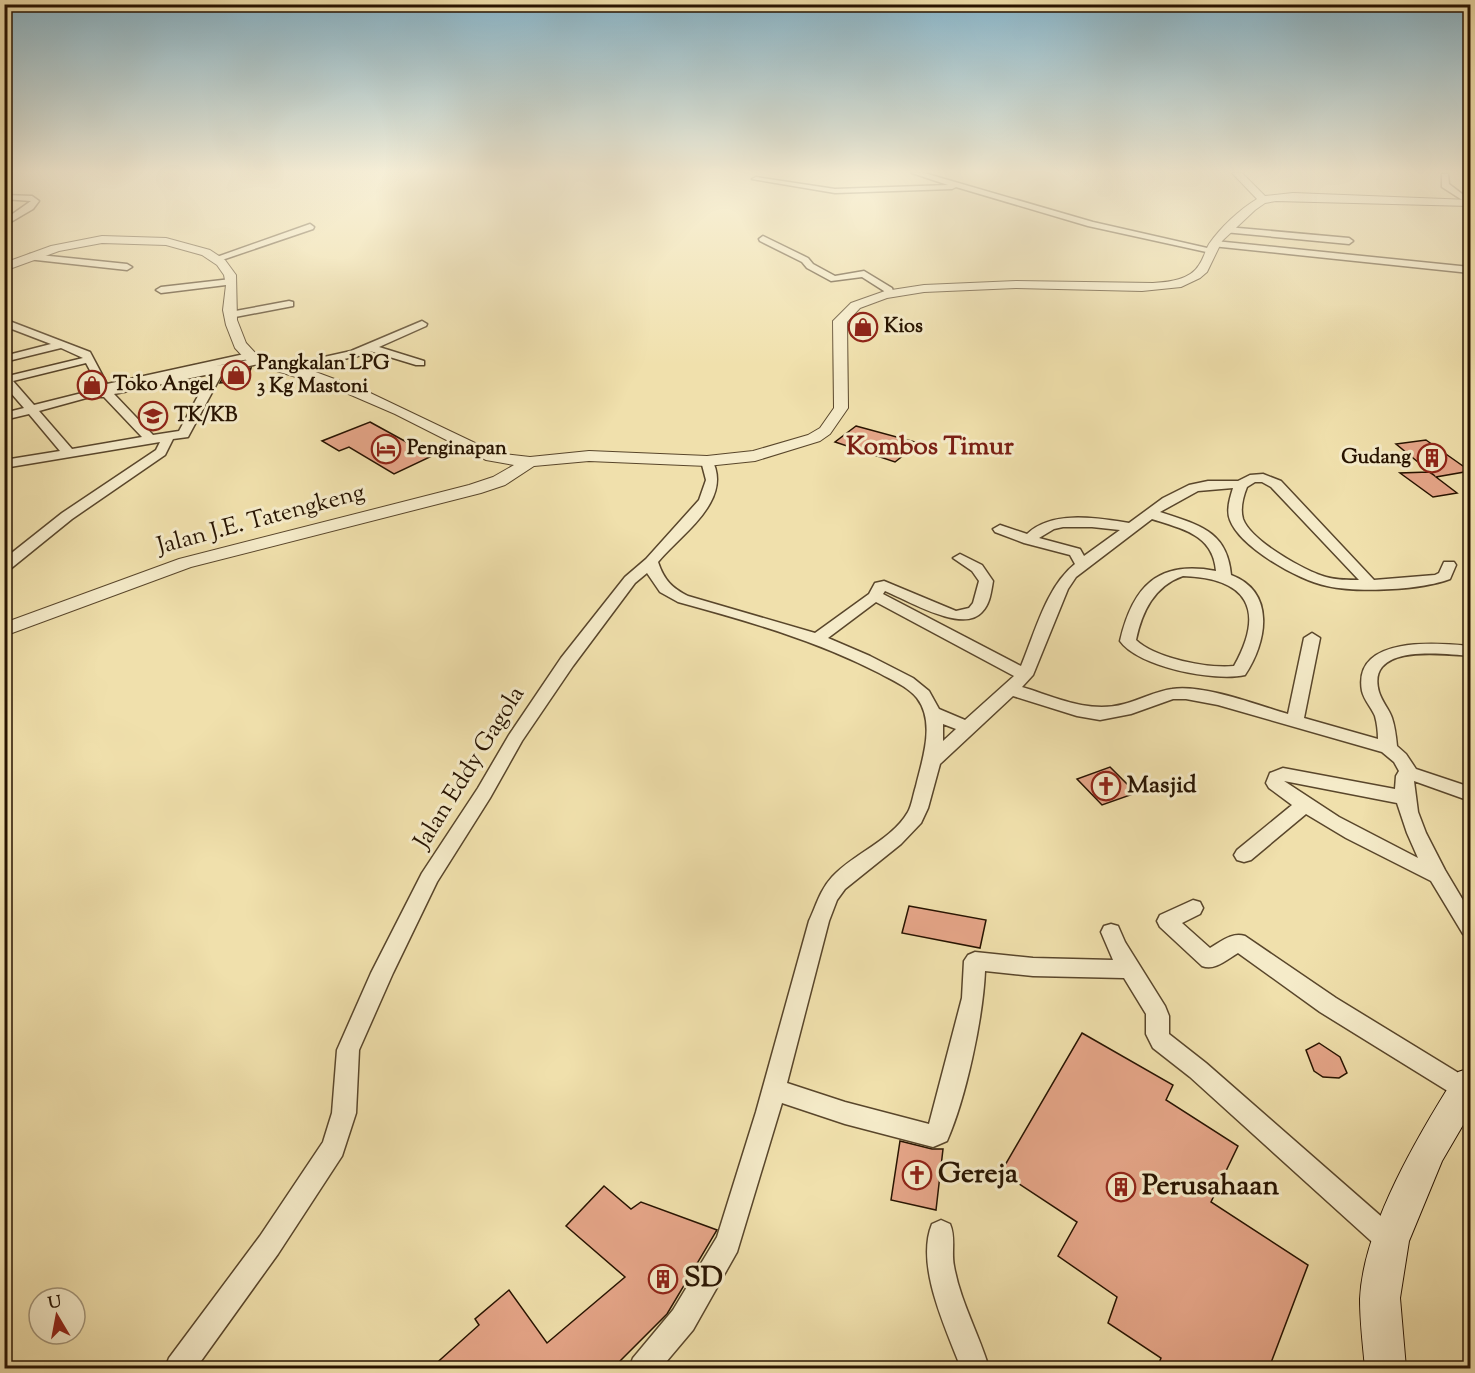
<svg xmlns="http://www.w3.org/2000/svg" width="1475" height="1373" font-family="'Sorts Mill Goudy',serif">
<rect width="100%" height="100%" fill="#f0e0ac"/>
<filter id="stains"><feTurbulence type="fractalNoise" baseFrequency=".00333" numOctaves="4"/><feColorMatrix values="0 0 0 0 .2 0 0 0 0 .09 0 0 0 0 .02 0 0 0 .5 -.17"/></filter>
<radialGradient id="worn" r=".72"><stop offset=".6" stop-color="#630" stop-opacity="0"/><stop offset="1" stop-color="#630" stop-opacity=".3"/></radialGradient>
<g fill="#e6a689" stroke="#271300" stroke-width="1.5">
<path d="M251,368L247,381L220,383L225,374Z"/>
<path d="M370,422L432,456L394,474L349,447L339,451L322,441Z"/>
<path d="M856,426L919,443L895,462L835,442Z"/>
<path d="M1426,440L1470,471L1436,477L1457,493L1433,497L1400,473L1429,472L1435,476L1396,444Z"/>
<path d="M1110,767L1136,793L1102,805L1077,779Z"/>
<path d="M909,906L986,920L980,948L902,933Z"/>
<path d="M1082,1033L1173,1085L1166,1100L1238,1146L1211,1202L1308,1265L1269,1368H1157L1161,1358L1108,1323L1117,1297L1058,1256L1077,1222L1001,1172Z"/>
<path d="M1319,1043L1340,1057L1347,1073L1339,1078L1323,1077L1314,1071L1306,1050Z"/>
<path d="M900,1141L932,1149H943L936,1210L891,1200Z"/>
<path d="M604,1186L631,1209L641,1202L717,1230L667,1314L613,1368H431L479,1325L475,1319L509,1290L547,1343L625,1277L566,1226Z"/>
</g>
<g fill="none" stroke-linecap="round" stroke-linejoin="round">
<g stroke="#59462b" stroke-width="3">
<g id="minor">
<path d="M912,173H924L1093,222L1216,250L1211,253L1088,226L956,187L952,189L835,193L752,179L756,177L835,189L948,185Z"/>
<path d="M1442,174H1448L1449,184L1470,200V205L1442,187Z"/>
<path d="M4,195L32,196L39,201L33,209L4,226V220L31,201L4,199Z"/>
<path d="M310,224L314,227L313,229L219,261L211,259Z"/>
<path d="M1227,227L1349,238L1353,241L1349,244L1224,232L1223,230Z"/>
<path d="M763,236L808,258L813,264L835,276L864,271L892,288L894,294L886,296L884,291L862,277L831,281L807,268L802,262L760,241L759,239Z"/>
<path d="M1215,241L1470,267V273L1212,246L1211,244Z"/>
<path d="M30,254L127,264L132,267L127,270L27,259L25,257Z"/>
<path d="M231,279L234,280V284L161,293L156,290L161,287Z"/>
<path d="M289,301L293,302V306L230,318L225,315L230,312Z"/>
<path d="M4,319L90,352L107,384L249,353L253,354V358L216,366L258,358L263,361L262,363L223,372L188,437L173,439L165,455L72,519L9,570L4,571V559L62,513L156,450L160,442L4,468V460L60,451L29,414L4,420V413L24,408L4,385V377L83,358L61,348L4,362V356L51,344L4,326ZM86,363L93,376L96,387L86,392L34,405L13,381ZM210,374L179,431L153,435L114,394ZM90,397H104L142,437L72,449L39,411Z"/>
<path d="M422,321L427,324L426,326L379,347L424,361V365H416L370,351L358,356L288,371L282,368L288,365L351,351Z"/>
<path d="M707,457L711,458C735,500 681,534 658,562C664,580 672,588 688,596L815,633L869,594L875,583L884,581L956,611L969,608L973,603L979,581L972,571L953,558L960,554L982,565L993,581C991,592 990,604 982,612C963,634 907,600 885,591L883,594L1021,666C1035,633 1046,587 1075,564L1070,555L1024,543L995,532L993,529L1000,525L1027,534C1052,510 1097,518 1129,523L1163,498L1189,485L1208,481H1238L1250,475L1263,474L1281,481L1374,580L1435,575L1439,573L1444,562H1454L1456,565L1450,579C1421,590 1358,593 1327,586C1299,581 1240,547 1230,520C1226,510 1230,498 1233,488L1198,491L1160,512C1198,525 1227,530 1231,575C1276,592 1267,642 1245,675C1215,682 1138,667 1120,641C1133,586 1158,560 1216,571C1213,534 1182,529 1152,519L1076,577L1068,589L1033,675L1022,687C1055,697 1089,714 1124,704C1140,700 1156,691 1172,689C1203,684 1257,705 1288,714L1304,638L1312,633L1320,638L1304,718L1378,739C1378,732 1377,723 1375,716C1371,707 1364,700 1362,691C1352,635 1438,643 1470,646V656C1443,654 1365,643 1379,692C1382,702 1389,709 1392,718C1395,727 1396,736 1397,746L1406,754L1416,769L1470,787V801L1414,781L1418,812L1426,833L1445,870L1470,912V936L1463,934L1431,881L1346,838L1306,814L1251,860L1244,862L1237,860L1234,855L1237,850L1292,805L1269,788L1266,783L1270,773L1283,768L1395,789L1396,776L1399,771L1394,762L1382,752L1218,705L1186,699H1173L1131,714L1100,720L1077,716L1013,696L940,764L928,808L921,823L901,844L845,889L837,900L829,921L787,1083L845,1102L929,1124L962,998L964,961L968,955L975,952L1033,958L1113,960L1101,932L1104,926L1111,924L1118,926L1125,942L1165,1006L1169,1016V1034L1206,1063L1399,1232L1403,1241L1399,1250L1390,1254L1381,1250L1190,1077L1153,1048L1146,1034V1014L1124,978L1033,976L985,971C983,1018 966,1098 947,1141L933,1147L845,1124L782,1103L737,1252L693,1330L661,1368H629L633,1358L673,1310L717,1237L756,1112L809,921C816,906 820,890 832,877C854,853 891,841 908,812C912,805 913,795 916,786C922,760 936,723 917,698C908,687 892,680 879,673C815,640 747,621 678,602L660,592L647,573L635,583L573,666L522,741L490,798L437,882L393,973L359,1050L356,1113L342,1156L278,1254L196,1368H165L169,1358L260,1236L323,1142L332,1113L337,1050L371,973L422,873L478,788L509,735L561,658L625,577L646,559L699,500L706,480L701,461ZM1255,482H1262L1271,487L1359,580C1348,580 1336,580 1326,577C1305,571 1251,541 1243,519C1240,509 1243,497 1247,487ZM1063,527H1092L1120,530L1084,556L1080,549L1039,538L1054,529ZM1183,576C1247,578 1266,609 1234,666C1208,669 1155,658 1136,640C1142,612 1154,586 1183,576ZM876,602L1014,676L965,720L939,709L929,691L913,678L870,656L828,638ZM943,724L956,729L943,741ZM1284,781L1397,803L1407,833L1418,858L1339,817Z"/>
<path d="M1193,900L1200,902L1203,908L1200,914L1182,923L1210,948C1222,941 1232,932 1245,936L1336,998L1470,1080V1099L1467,1101L1459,1098L1320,1012L1238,953C1226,960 1215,971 1202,966L1160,927L1157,921L1160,915Z"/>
<path d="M941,1220L950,1224C956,1238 951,1251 954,1266C960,1301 979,1334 989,1368H961C946,1329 915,1265 932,1224Z"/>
</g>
</g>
<g stroke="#59462b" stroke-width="2">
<path id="tertiary" d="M1232,173H1242L1265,196L1293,193L1470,200V206L1276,201L1265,203L1255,210L1222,241L1207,272L1200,278L1181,287L1142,291L1016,288L924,292L887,298L860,308L847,322L848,408L830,434L820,441L755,461L707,466L589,461L534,466L505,485L481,493L191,567L4,636V623L179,559L469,485L493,477L514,465L486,460L395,414L344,392L248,362L235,348L226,325L223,310L226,285L224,275L217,265L202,255L166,245L102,243L59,251L4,271V263L51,246L102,236L166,238L210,250L225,260L236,275L237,320L246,343L258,356L313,371L364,390L496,453L530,457L589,451L707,456L753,451L808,435L820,428L834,408L833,321L851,303L885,291L924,285L1016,281L1153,283C1169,282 1190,280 1199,265C1204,258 1205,251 1209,244C1220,228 1240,209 1257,199Z"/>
</g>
<g stroke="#271300" stroke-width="2">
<path id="secondary" d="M1470,1068V1113L1442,1161L1409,1241L1400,1298L1406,1368H1365C1363,1346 1360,1322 1360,1299C1363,1227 1420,1132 1458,1072Z"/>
</g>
<use href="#minor" fill="#f5ebc9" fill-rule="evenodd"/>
<use href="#tertiary" fill="#f5ebc9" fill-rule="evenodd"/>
<use href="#secondary" fill="#f5ebc9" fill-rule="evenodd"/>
</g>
<linearGradient id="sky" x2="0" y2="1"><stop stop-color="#89b8ce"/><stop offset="0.47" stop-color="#f8f1da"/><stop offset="1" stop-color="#f8f1da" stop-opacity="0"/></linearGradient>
<rect width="1475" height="365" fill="url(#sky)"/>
<defs>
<g id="shop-ring" transform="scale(1.5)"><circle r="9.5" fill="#f5ebc9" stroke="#8f2418" stroke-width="1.5"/><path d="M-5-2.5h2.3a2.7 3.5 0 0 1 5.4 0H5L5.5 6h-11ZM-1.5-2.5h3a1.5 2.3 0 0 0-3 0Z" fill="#8f2418"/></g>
<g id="school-ring" transform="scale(1.5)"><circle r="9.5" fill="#f5ebc9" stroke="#8f2418" stroke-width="1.5"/><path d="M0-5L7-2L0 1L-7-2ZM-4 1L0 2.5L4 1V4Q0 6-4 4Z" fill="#8f2418"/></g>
<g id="hotel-ring" transform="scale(1.5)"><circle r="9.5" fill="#f5ebc9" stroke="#8f2418" stroke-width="1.5"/><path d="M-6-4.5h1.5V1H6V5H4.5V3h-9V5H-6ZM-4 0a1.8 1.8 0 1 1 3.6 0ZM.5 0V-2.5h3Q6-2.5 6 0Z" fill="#8f2418"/></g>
<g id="building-ring" transform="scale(1.5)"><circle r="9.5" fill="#f5ebc9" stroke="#8f2418" stroke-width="1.5"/><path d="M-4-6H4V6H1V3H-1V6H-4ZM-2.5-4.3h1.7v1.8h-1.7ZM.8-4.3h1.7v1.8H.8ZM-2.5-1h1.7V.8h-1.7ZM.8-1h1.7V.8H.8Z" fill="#8f2418"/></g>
<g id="church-ring" transform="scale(1.5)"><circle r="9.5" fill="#f5ebc9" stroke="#8f2418" stroke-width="1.5"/><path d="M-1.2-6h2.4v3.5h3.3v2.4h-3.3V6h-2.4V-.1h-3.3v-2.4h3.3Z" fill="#8f2418"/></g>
</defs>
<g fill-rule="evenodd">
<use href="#shop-ring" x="863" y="327"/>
<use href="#shop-ring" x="236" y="375"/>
<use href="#shop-ring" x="92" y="385"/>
<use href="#school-ring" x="153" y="416"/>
<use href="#hotel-ring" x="386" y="449"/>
<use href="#building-ring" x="1432" y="458"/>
<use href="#church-ring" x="1106" y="786"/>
<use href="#church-ring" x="917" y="1175"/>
<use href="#building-ring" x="1121" y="1187"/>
<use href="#building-ring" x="663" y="1279"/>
</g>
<g text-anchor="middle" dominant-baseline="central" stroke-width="6" stroke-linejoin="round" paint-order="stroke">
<g font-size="20" font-weight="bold" fill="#271300" stroke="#f5ebc9" text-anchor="start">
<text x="884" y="327">Kios</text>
<text x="257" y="364">Pangkalan LPG<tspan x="257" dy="23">3 Kg Mastoni</tspan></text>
<text x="113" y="385">Toko Angel</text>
<text x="174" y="416">TK/KB</text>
<text x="407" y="449">Penginapan</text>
<text x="1411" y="458" text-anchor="end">Gudang</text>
</g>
<g font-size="24" fill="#271300" stroke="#f5ebc9">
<text transform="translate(261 520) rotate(-15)">Jalan J.E. Tatengkeng</text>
<text transform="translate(470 768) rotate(-58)">Jalan Eddy Gagola</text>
</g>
<g font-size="24" font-weight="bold" fill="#271300" stroke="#f5ebc9" text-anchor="start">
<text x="1127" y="786">Masjid</text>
</g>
<g font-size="26" font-weight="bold" fill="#7a1f14" stroke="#f5ebc9">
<text x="930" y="447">Kombos Timur</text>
</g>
<g font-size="28" font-weight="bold" fill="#271300" stroke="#f5ebc9" text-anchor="start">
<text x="938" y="1175">Gereja</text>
<text x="1142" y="1187">Perusahaan</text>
<text x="684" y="1279">SD</text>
</g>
</g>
<rect width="1475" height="1373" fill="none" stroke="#f0e0ac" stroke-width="24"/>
<rect x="6" y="6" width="1463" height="1361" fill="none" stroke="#271300" stroke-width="3"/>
<rect x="12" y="12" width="1451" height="1349" fill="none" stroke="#271300" stroke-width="1.5"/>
<g transform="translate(57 1316) rotate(350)"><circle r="28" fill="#f5ebc9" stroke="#a39579" stroke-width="1.5"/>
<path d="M0-4.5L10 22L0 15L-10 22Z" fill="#8f2418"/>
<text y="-9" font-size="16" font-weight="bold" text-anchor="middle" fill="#271300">U</text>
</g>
<rect width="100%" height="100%" filter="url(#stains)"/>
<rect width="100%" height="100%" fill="url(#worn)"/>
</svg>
